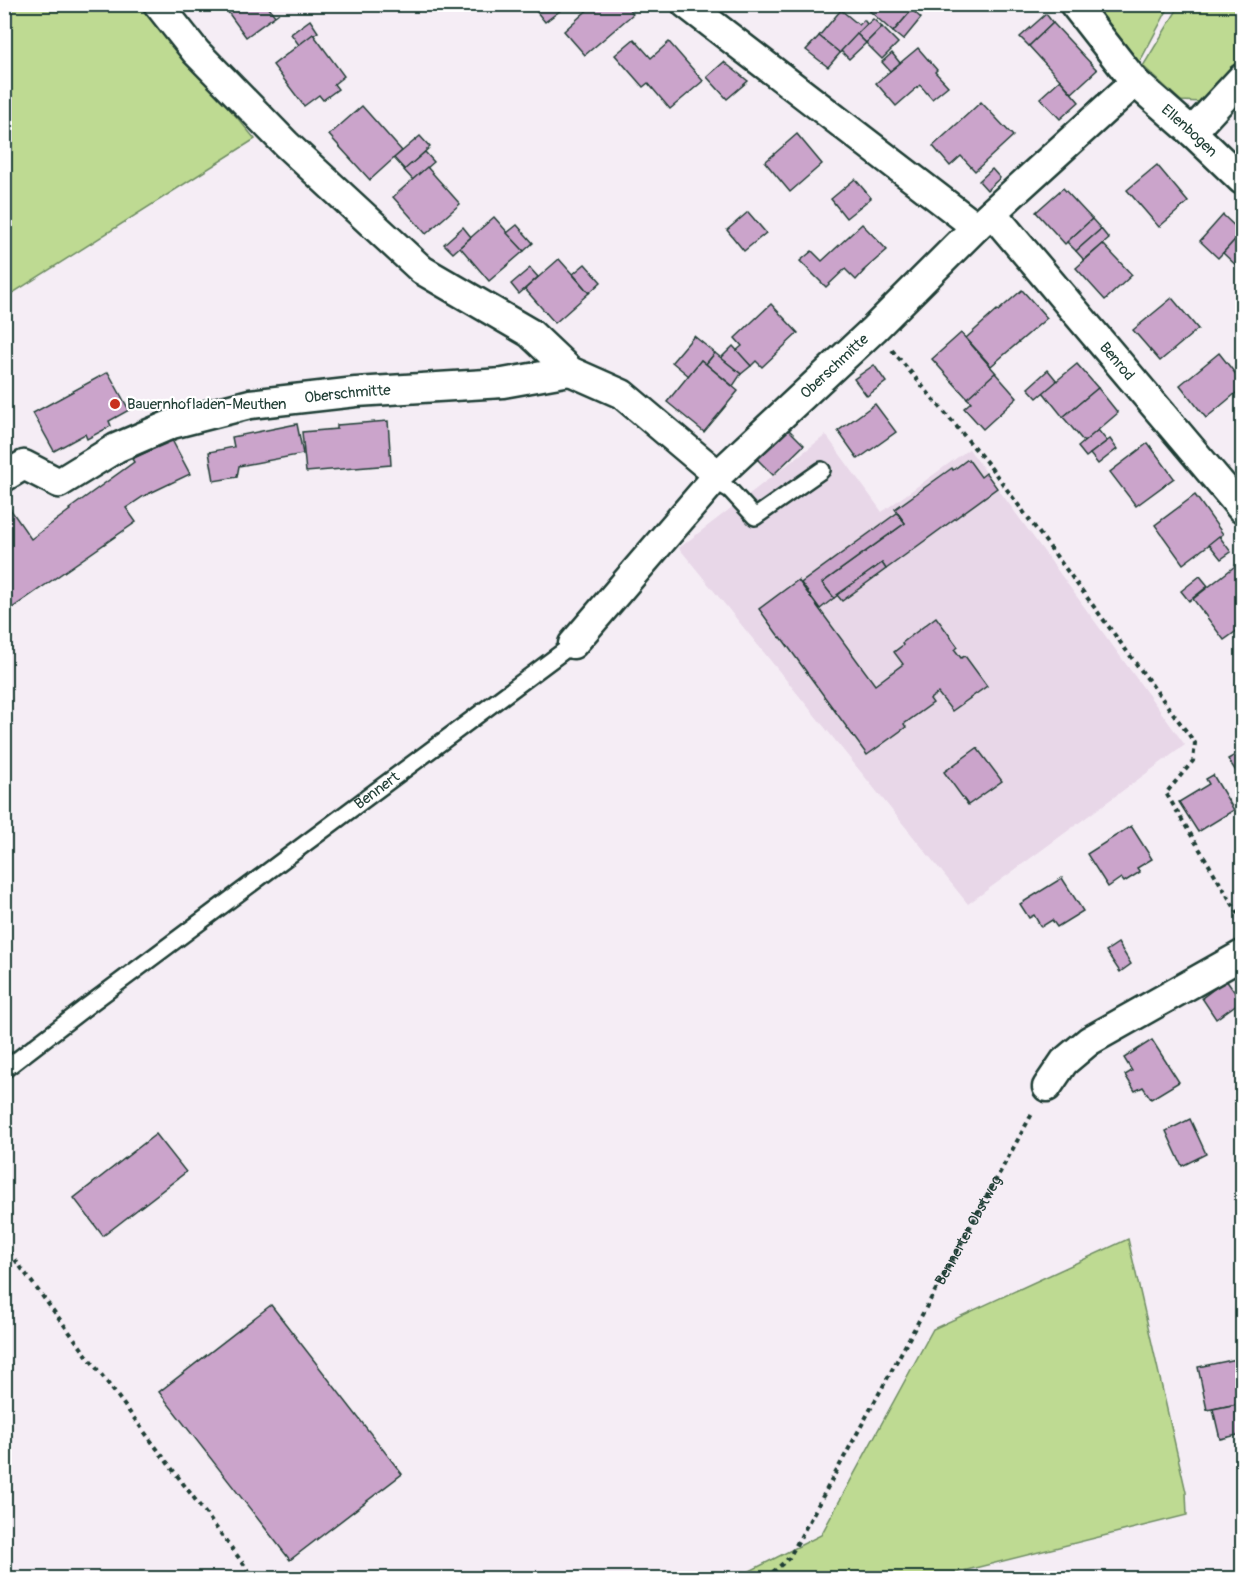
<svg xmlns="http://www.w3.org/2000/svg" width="1247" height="1583" font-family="Pangolin,sans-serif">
<rect width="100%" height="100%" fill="#f5edf5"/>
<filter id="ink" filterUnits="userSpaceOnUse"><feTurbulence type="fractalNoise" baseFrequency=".0167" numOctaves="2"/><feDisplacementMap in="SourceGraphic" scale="12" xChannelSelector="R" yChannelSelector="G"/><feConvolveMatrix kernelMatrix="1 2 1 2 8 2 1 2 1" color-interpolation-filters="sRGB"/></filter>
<g filter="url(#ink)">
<path fill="#e8d7e8" d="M826,435L882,512L969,449L1185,745L968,904L679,548Z"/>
<g fill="#beda92" stroke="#6e8c63" stroke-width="1.5">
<path d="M5,5H143L255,139L5,298Z"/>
<path d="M1095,5H1170L1139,63Z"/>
<path d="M1180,5H1242V61L1202,102L1181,101L1143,66Z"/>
<path d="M1128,1239L1186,1492L1187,1515L935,1578H736L821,1535L933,1329Z"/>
</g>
<g fill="#cba4cb" stroke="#1f3d34" stroke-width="1.5">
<path d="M222,4H266L275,16L279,13L246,37Z"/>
<path d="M534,4H569L545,22L532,6Z"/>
<path d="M594,4H625L633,14L585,55L564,31Z"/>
<path d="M862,4H905L912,10L893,32Z"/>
<path d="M841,10L859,25L864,20L867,24L840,53L819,36Z"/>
<path d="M912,10L921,18L903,40L893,32Z"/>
<path d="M1046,14L1053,23L1029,46L1020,37Z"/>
<path d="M873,19L882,27L866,43L857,34Z"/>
<path d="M310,20L318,32L299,45L291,34Z"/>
<path d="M1053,23L1097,70L1072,93L1029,46Z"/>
<path d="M882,27L898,43L882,59L866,43Z"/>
<path d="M313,34L344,76L334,84L338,89L323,100L319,95L304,106L273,65Z"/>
<path d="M857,34L866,43L849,59L841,51Z"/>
<path d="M819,36L840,53L828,67L806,50Z"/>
<path d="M634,39L651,58L669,42L703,81L670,109L648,83L643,87L615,55Z"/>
<path d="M918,48L937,70L935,72L948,86L932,99L920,85L896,106L876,83Z"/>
<path d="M892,53L900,63L890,71L882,62Z"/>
<path d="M724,62L748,81L727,99L707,77Z"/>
<path d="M1060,80L1079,102L1060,119L1040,98Z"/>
<path d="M981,102L1013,136L975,171L961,156L950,166L933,146Z"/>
<path d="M362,106L402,151L370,180L329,135Z"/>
<path d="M797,134L822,164L790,192L765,162Z"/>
<path d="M420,136L430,147L405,170L394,158Z"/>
<path d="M425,152L434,162L413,180L404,170Z"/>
<path d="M1157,165L1188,202L1159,227L1127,190Z"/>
<path d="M427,167L460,204L426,234L393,197Z"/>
<path d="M992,169L1000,178L987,190L979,181Z"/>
<path d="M855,179L871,198L846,218L831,199Z"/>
<path d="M1063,188L1092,219L1065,244L1036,212Z"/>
<path d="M748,212L766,233L744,251L727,230Z"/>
<path d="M1223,215L1242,233L1218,258L1200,241Z"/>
<path d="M494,217L524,251L489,281L460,247Z"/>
<path d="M1092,219L1101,229L1076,251L1067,242Z"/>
<path d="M862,224L887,250L863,271H864L856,280L845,269L826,287L800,261L812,251L822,261Z"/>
<path d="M517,225L533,243L524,251L507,233Z"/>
<path d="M463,227L471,237L453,253L444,244Z"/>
<path d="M1101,229L1109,239L1084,260L1076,251Z"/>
<path d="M1242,232V271L1223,253Z"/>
<path d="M1103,244L1132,275L1105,300L1076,268Z"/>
<path d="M559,259L589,293L555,323L525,289Z"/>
<path d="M585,264L601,282L589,293L573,274Z"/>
<path d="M530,268L538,277L519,294L511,284Z"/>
<path d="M1022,290L1047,318L991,366L966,338L997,310L998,311Z"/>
<path d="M1172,298L1198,329L1160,361L1133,330Z"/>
<path d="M771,304L798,333L762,367L756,361L751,366L736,351L742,346L735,338Z"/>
<path d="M961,333L996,373L967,398L932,359Z"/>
<path d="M694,336L715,353L706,364L701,360L689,376L672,362Z"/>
<path d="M733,346L751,366L741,374L721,358Z"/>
<path d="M715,353L741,374L733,386L706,364Z"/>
<path d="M1219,353L1242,382V388L1206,418L1180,385Z"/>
<path d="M701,360L738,391L704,432L667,402Z"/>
<path d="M1077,364L1098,388L1063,417L1043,392Z"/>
<path d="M874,365L886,382L867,396L854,379Z"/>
<path d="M1048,370L1057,381L1037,398L1028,388Z"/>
<path d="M108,372L129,410L109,421L111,426L87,439L85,434L54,451L33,413Z"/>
<path d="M995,373L1017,398L983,429L964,408L971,402L967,398Z"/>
<path d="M1098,388L1118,413L1084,442L1063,417Z"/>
<path d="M875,404L896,432L858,459L838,431Z"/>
<path d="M388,421L391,465L306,472L302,432L337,429V425Z"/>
<path d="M297,424L303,454L239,466L237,477L214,481L209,452L234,447L232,437Z"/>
<path d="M787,428L804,445L773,475L756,458Z"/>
<path d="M1098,430L1107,441L1086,457L1078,447Z"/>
<path d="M1110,439L1117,449L1098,464L1090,454Z"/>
<path d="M172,440L190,474L144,496L126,508L136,522L12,608L4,597V500L31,539L70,510L69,509L134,462L132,459Z"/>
<path d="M1148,443L1174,478L1136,506L1110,472Z"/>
<path d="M968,459L981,477L986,473L997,488L886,569L882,563L834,598L822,583L905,523L895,509L952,468L953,470Z"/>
<path d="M1195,495L1223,534L1183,564L1155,525Z"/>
<path d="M897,513L905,523L822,583L834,598L820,609L801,583Z"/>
<path d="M1219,536L1231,552L1221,559L1209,544Z"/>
<path d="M882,563L886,569L842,601L837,595Z"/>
<path d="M1239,563L1242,568V627L1224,640L1193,599Z"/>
<path d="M1200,576L1208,586L1189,601L1181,591Z"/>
<path d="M798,580L875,685L903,664L894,652L903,645L902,643L936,617L958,647L955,650L961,658L965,656L987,686L952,711L938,693L930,699L933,703L904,724L906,727L867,755L781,637L780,638L759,609Z"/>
<path d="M977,748L1002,781L968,805L944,772Z"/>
<path d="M1242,751V778L1241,779L1228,759Z"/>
<path d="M1213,775L1234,810L1198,832L1179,802L1209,784L1206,779Z"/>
<path d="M1131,826L1152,859L1137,868L1140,872L1124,882L1121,878L1108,887L1087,854Z"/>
<path d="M1062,878L1083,911L1057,927L1052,920L1041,927L1034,915L1029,918L1020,904Z"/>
<path d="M1118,943L1131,964L1120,972L1106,951Z"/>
<path d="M1226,980L1241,1001L1216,1019L1202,998Z"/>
<path d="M1152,1040L1179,1082L1151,1099L1143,1087L1135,1091L1125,1075L1132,1071L1124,1058Z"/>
<path d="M1190,1119L1206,1154L1182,1166L1166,1131Z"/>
<path d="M156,1134L186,1172L103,1236L74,1198Z"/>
<path d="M271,1305L402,1474L290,1560L159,1392Z"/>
<path d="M1242,1358V1403L1207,1410L1198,1367Z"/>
<path d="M1238,1404L1242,1426V1434L1220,1439L1213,1409Z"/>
</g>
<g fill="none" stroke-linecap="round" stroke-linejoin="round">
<g stroke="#1f3d34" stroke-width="20">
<g id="service">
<path d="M713,480L730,490L755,517L822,470"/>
<path id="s2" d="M4,1070L86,1007L573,644"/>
</g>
</g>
<g stroke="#1f3d34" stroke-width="33">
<g id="minor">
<path d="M158,4L196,52L286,144L422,270L530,333L570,371L622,394L718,475"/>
<path d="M686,4L976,227"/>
<path id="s3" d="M1074,4L1135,82L1192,132L1242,180"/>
<path d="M1192,132L1242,78"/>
<path id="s4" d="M992,213L1242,509"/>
<path id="s5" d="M4,477L24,465L59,483L116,448L172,424L250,404L356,392L503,383L570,371"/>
<path id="s6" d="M573,644L718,475L874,329L976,227L1135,82"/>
<path d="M1047,1087L1064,1062L1089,1041L1242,955"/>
</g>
</g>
<g stroke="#1f3d34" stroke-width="4" stroke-dasharray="4.5 4.5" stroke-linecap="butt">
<path d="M892,350L988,464L1195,743L1193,761L1166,793L1242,920"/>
<path d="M4,1245L254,1578"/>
<path id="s1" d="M766,1578L789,1558L1033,1112"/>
</g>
<use href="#service" stroke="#fff" stroke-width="15"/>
<use href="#minor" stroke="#fff" stroke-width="28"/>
</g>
</g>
<circle fill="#c8321e" stroke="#fff" stroke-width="2" cx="115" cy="404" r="6"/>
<g text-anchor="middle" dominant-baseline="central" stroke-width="4.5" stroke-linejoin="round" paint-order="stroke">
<g font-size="15" fill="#1f3d34" stroke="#fff">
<text stroke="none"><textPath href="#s3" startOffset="172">Ellenbogen</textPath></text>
<text stroke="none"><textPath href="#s4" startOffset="194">Benrod</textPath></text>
<text stroke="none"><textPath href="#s6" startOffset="382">Oberschmitte</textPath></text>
<text stroke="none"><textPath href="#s5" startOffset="369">Oberschmitte</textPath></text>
<text stroke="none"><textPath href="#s2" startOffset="466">Bennert</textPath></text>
<text stroke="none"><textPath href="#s1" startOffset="404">Bennerter Obstweg</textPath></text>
</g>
<g font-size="15" fill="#1f3d34" stroke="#fff" text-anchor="start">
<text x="127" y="404">Bauernhofladen-Meuthen</text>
</g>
</g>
<rect width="1247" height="1583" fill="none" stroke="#fff" stroke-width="24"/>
<rect x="12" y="12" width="1223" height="1559" fill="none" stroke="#1f3d34" stroke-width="2" filter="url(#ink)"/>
</svg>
